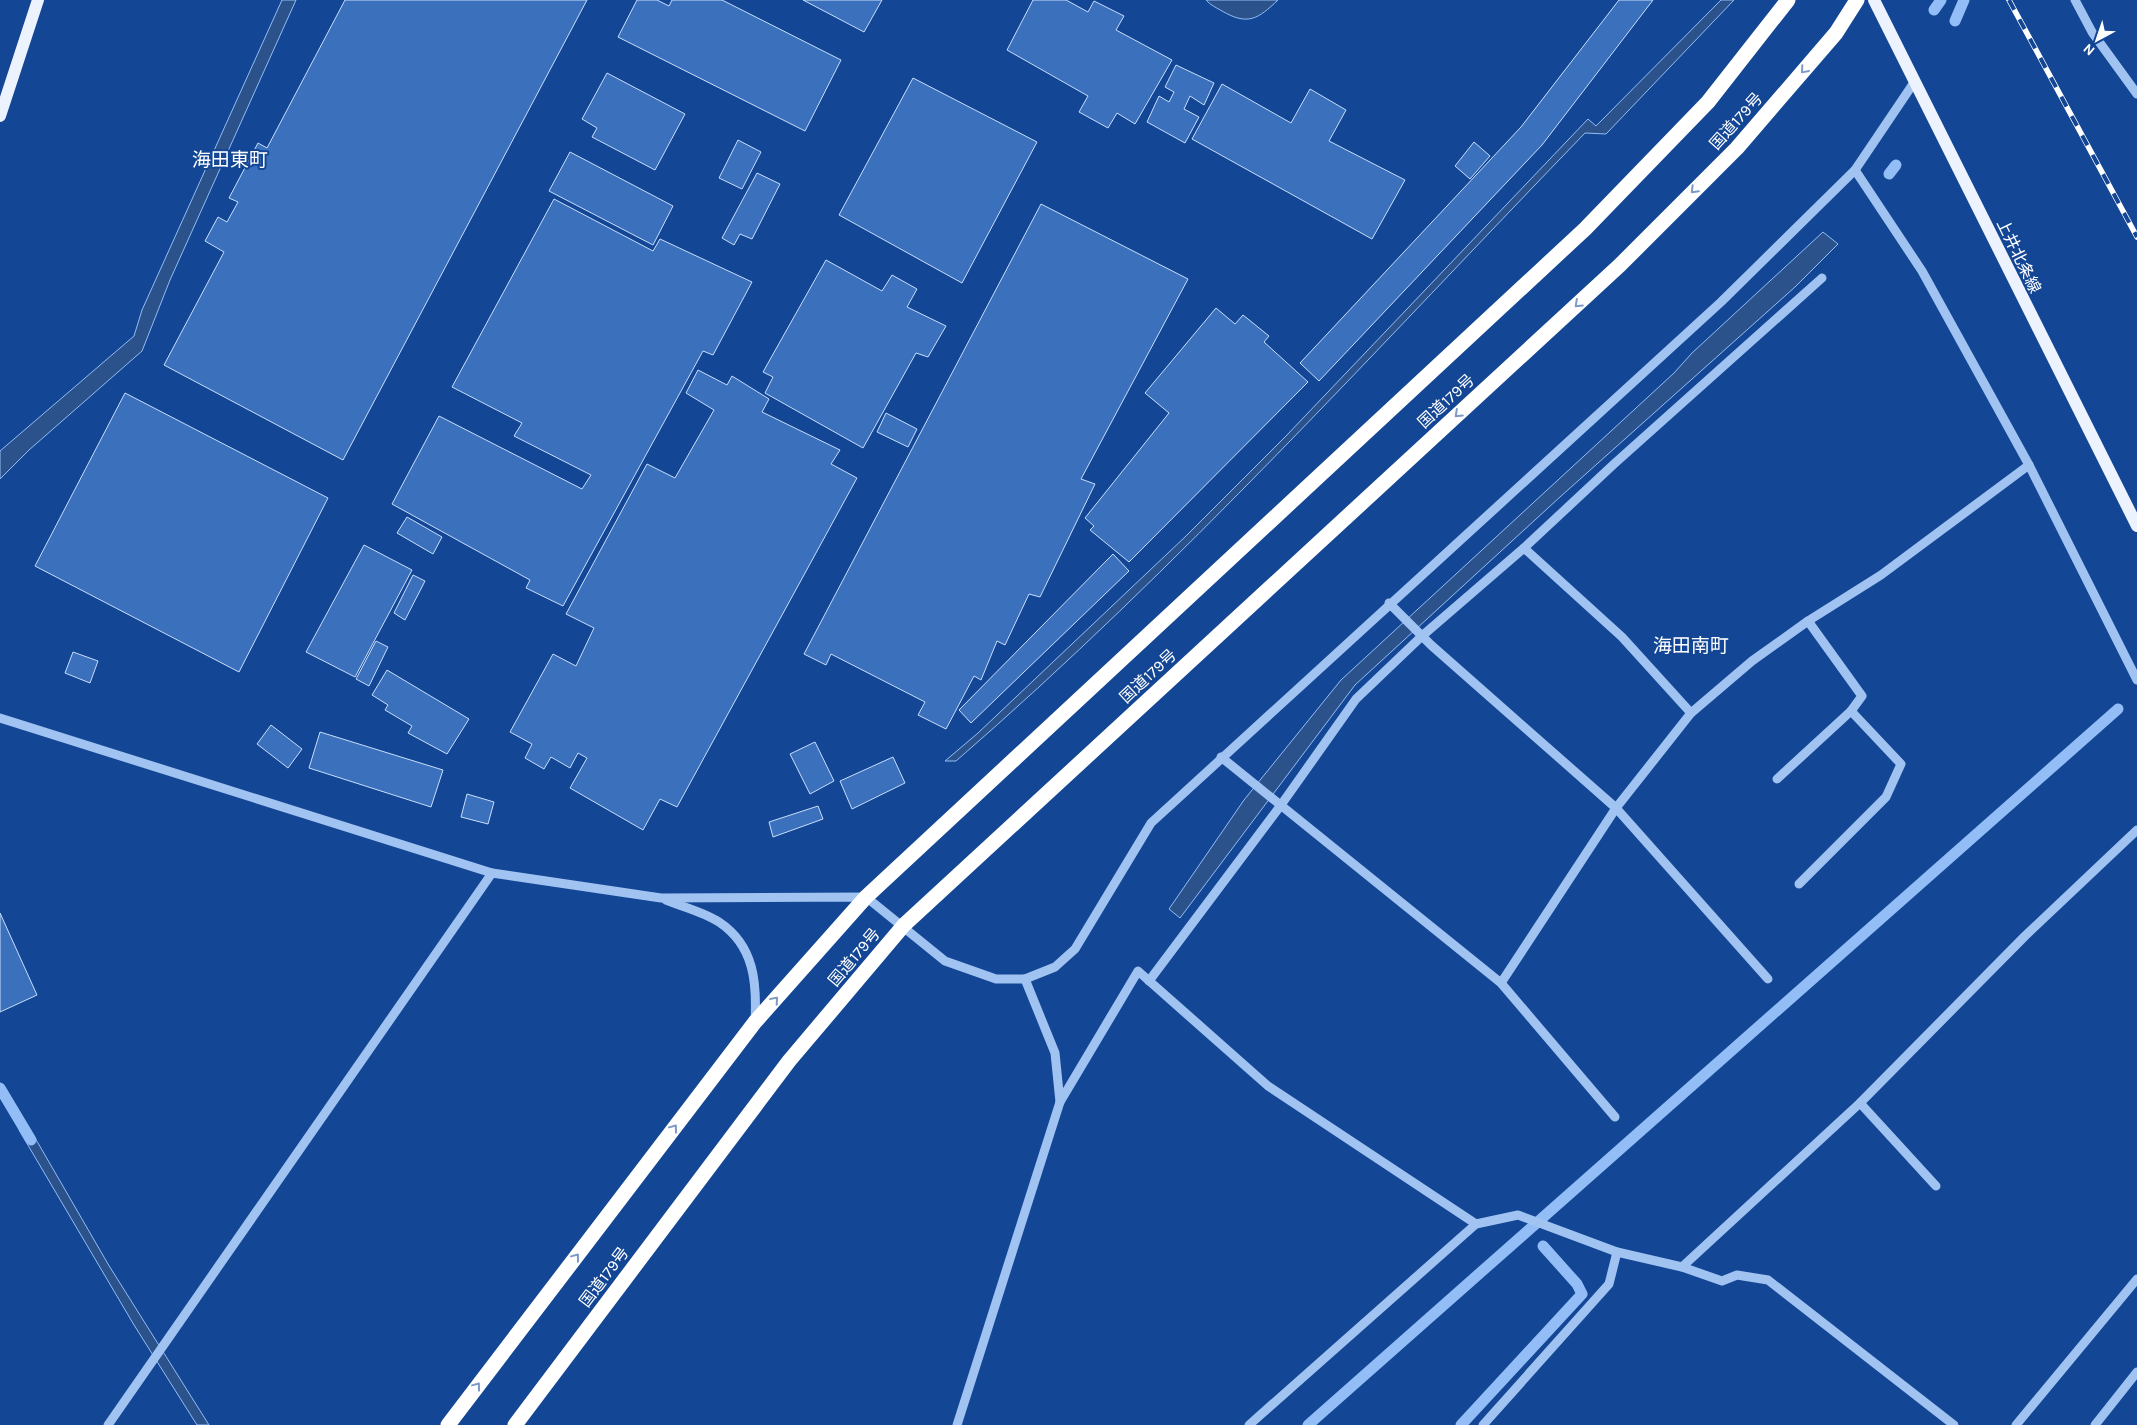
<svg xmlns="http://www.w3.org/2000/svg" width="2137" height="1425" font-family="Karla,'Noto Sans JP',sans-serif">
<rect width="100%" height="100%" fill="#134694"/>
<g fill="#2b528b" stroke="#93bdf6">
<path d="M282,0H296L170,280L142,351L29,450L0,479V451L134,336L142,310Z"/>
<path d="M1206,0H1278C1258,19 1248,26 1222,11C1217,8 1210,5 1206,0Z"/>
<path d="M1721,0H1734L1606,134L1585,133C1379,346 1180,567 956,761H945L978,733L1186,536L1286,436L1588,119L1596,126Z"/>
<path d="M1823,232L1838,244L1795,287L1560,497L1355,685L1180,918L1169,909L1244,800L1341,680L1674,373L1692,353Z"/>
<path d="M27,1124L108,1264L209,1425H197L134,1325L19,1130Z"/>
</g>
<g fill="none" stroke-linecap="round" stroke-linejoin="round">
<g stroke="#93bdf6" stroke-width="11">
<path d="M1934,10L1941,0"/>
<path d="M1955,21L1964,0"/>
<path d="M1889,174L1896,165"/>
<path d="M0,1088L31,1140"/>
<path d="M1308,1425L2118,709"/>
<path d="M1461,1425L1582,1294L1577,1284L1543,1246"/>
</g>
</g>
<g fill="#3b70bc" stroke="#c8defd">
<path d="M345,0H587L343,460L164,365L224,252L205,241L218,217L227,222L238,202L229,198L258,143L267,148Z"/>
<path d="M637,0H657L669,6L672,0H722L841,60L805,131L618,37Z"/>
<path d="M803,0H882L864,32Z"/>
<path d="M1033,0H1066L1088,12L1094,1L1124,16L1116,30L1172,60L1135,124L1117,113L1108,128L1079,112L1088,96L1007,50Z"/>
<path d="M1619,0H1653L1542,145L1319,381L1300,363L1521,127Z"/>
<path d="M1176,65L1214,83L1204,105L1190,96L1184,109L1199,117L1185,143L1147,122L1159,96L1169,102L1174,92L1165,87Z"/>
<path d="M607,73L685,114L655,170L592,137L597,128L582,119Z"/>
<path d="M913,78L1037,142L962,283L839,215Z"/>
<path d="M1222,84L1291,123L1310,89L1346,110L1329,141L1405,180L1372,239L1192,139Z"/>
<path d="M738,140L761,152L742,189L719,178Z"/>
<path d="M1474,142L1490,156L1470,179L1455,166Z"/>
<path d="M570,152L673,206L653,245L549,191Z"/>
<path d="M757,173L780,184L752,239L740,234L734,245L722,238Z"/>
<path d="M554,199L653,251L660,239L752,282L713,355L703,351L563,606L526,588L530,580L392,504L439,416L582,489L591,475L514,436L522,423L452,387Z"/>
<path d="M1041,204L1188,279L1081,479L1095,484L1040,597L1029,594L1005,645L997,641L981,680L974,676L946,729L918,715L925,702L831,654L826,665L804,654Z"/>
<path d="M826,260L882,291L892,275L917,289L907,307L946,326L928,357L916,353L863,448L765,393L773,377L763,372Z"/>
<path d="M1216,308L1235,324L1243,315L1269,336L1264,342L1308,382L1129,562L1090,530L1094,526L1085,518L1169,413L1145,393Z"/>
<path d="M698,370L727,385L732,376L769,399L762,412L840,450L831,464L857,478L677,807L660,799L643,830L570,788L587,758L578,753L570,768L551,757L544,769L525,758L532,744L510,732L553,654L576,666L594,628L566,614L647,464L675,478L714,410L686,393Z"/>
<path d="M125,393L328,498L239,672L35,566Z"/>
<path d="M886,413L917,429L908,447L877,432Z"/>
<path d="M407,517L442,537L433,554L397,533Z"/>
<path d="M364,545L412,570L355,677L306,652Z"/>
<path d="M1113,554L1129,571L971,723L959,710Z"/>
<path d="M413,575L425,581L405,620L394,613Z"/>
<path d="M376,641L388,647L369,686L356,679Z"/>
<path d="M73,652L98,661L90,683L65,673Z"/>
<path d="M387,670L469,719L447,754L408,733L412,726L385,710L388,705L372,695Z"/>
<path d="M271,725L302,749L288,768L257,744Z"/>
<path d="M320,732L443,770L431,807L309,768Z"/>
<path d="M815,742L834,781L810,794L790,754Z"/>
<path d="M893,757L905,783L852,809L840,781Z"/>
<path d="M467,794L494,802L488,824L461,817Z"/>
<path d="M818,806L823,819L773,837L769,822Z"/>
<path d="M0,913L37,995L0,1012Z"/>
</g>
<g fill="none" stroke-linecap="round" stroke-linejoin="round">
<g stroke="#a1c3f2" stroke-width="9">
<path d="M2075,0L2092,32L2137,94"/>
<path d="M1855,170L1922,271L2029,465L2137,680"/>
<path d="M1524,548L1622,637L1691,713"/>
<path d="M1389,603L1431,645L1616,808L1768,979"/>
<path d="M0,718L492,873L661,898L866,897L945,961L996,979H1025L1055,967L1075,949L1151,823L1721,302L1855,170L1915,81"/>
<path d="M1221,757L1501,983L1615,1117"/>
<path d="M1777,779L1851,711"/>
<path d="M1799,884L1886,797L1901,764L1851,711L1862,696L1808,621"/>
<path d="M666,900C683,907 704,912 719,922C755,946 757,984 755,1022"/>
<path d="M1149,981L1281,805L1356,699L1422,636L1524,548L1614,464L1822,278"/>
<path d="M1501,983L1616,808L1691,713L1752,661L1808,621L1881,575L2029,465"/>
<path d="M1060,1102L1138,971L1268,1086L1476,1224"/>
<path d="M1860,1103L1936,1186"/>
<path d="M1682,1267L1860,1103L2025,936L2137,830"/>
<path d="M108,1425L492,873"/>
<path d="M957,1425L1060,1102L1055,1053L1025,979"/>
<path d="M1249,1425L1476,1224L1518,1215L1617,1252L1682,1267L1722,1281L1737,1275L1768,1280L1954,1425"/>
<path d="M1483,1425L1609,1284L1617,1252"/>
<path d="M2016,1425L2137,1279"/>
<path d="M2095,1425L2137,1372"/>
</g>
<g stroke="#ecf3ff" stroke-width="12">
<path d="M1874,0L2137,526"/>
<path d="M0,116L38,0"/>
</g>
<g stroke="#fff" stroke-width="15">
<path d="M448,1425L755,1022L866,897L1585,229L1708,102L1788,0"/>
<path d="M515,1425L789,1061L904,925L1620,265L1737,148L1836,33L1857,0"/>
</g>
<g stroke="#fff" stroke-width="5.5">
<path id="rail" d="M2009,0L2137,237"/>
</g>
<use href="#rail" stroke="#134694" stroke-width="4" stroke-dasharray="11" stroke-linecap="butt"/>
</g>
<defs><path id="oneway-chevron" d="M-2-3.5L2.5 0L-2 3.5" fill="none" stroke-width="1.6" stroke-linecap="round" stroke-linejoin="round" transform="scale(1.25)"/></defs>
<g stroke="#7d99c4">
<use href="#oneway-chevron" transform="translate(1804 70) rotate(131)"/>
<use href="#oneway-chevron" transform="translate(1694 190) rotate(135)"/>
<use href="#oneway-chevron" transform="translate(1578 304) rotate(137)"/>
<use href="#oneway-chevron" transform="translate(1458 414) rotate(137)"/>
<use href="#oneway-chevron" transform="translate(775 1000) rotate(-49)"/>
<use href="#oneway-chevron" transform="translate(674 1128) rotate(-53)"/>
<use href="#oneway-chevron" transform="translate(576 1257) rotate(-53)"/>
<use href="#oneway-chevron" transform="translate(477 1386) rotate(-53)"/>
</g>
<g text-anchor="middle" dominant-baseline="central" stroke-width="4" stroke-linejoin="round" paint-order="stroke">
<g font-size="16" fill="#fff" stroke="#134694">
<text transform="translate(1736 121) rotate(-48)">国道179号</text>
<text transform="translate(2019 256) rotate(64)">上井北条線</text>
<text transform="translate(1446 401) rotate(-43)">国道179号</text>
<text transform="translate(1148 676) rotate(-43)">国道179号</text>
<text transform="translate(854 957) rotate(-50)">国道179号</text>
<text transform="translate(604 1277) rotate(-53)">国道179号</text>
</g>
<g font-size="19" fill="#fff" stroke="#134694">
<text x="230" y="160">海田東町</text>
<text x="1691" y="646">海田南町</text>
</g>
</g>
<g transform="translate(2097 40) rotate(220)" stroke="#134694" stroke-width="4" paint-order="stroke">
<path d="M0-4L9 19L0 12L-9 19Z" fill="#ffffff"/>
<text y="-8" font-size="14" font-weight="bold" text-anchor="middle" fill="#ffffff">N</text>
</g>
</svg>
